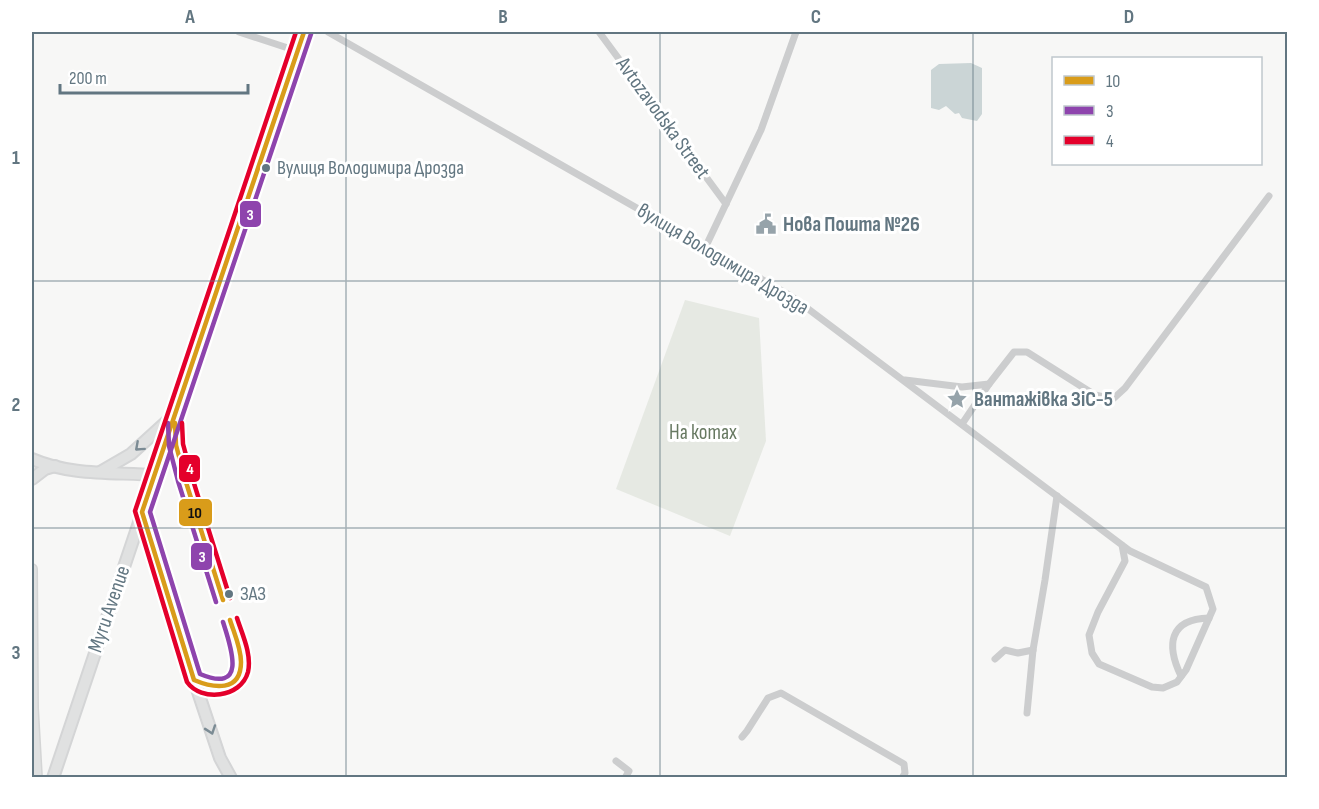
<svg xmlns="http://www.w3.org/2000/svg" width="1319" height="809" font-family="'Sofia Sans Condensed',sans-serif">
<rect width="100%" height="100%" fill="#f7f7f6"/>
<path fill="#e6e9e3" d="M685,300L759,318L766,441L730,536L616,489Z"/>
<path fill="#cbd5d6" d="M971,63L982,68V114L977,121L962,118L959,113L955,114L946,106L939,110L931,108V70L939,64Z"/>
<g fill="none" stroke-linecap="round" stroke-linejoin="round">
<g stroke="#d4d5d5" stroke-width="12">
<path id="secondary" d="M32,569L33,708L37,778"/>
</g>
<g stroke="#d4d5d6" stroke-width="14">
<g id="primary">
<path d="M32,459C71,476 113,472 155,475"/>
<path d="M100,472L131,454L175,414"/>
<path d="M32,479L45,469L55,466"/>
<path d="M142,512L185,653L220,758L231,778"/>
<path d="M53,778L304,32"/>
</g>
</g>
<g stroke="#cccdce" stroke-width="7">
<path d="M239,32L297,51"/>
<path d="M328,32L791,296L1122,545L1130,551L1206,587L1213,609L1186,670L1177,682L1163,688L1152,687L1099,664L1092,653L1089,635L1098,612L1125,561L1122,545"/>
<path d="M599,32L726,204"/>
<path d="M706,246L761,130L796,32"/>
<path d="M905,380L962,387L989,384"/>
<path d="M962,424L989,384L1014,352H1027L1095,395L1113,399L1125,388L1269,196"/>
<path d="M995,659L1005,650L1018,653L1033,650"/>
<path d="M1181,676C1166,645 1169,619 1209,618"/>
<path d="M1027,713L1033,650L1045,580L1057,496"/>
<path d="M742,737L747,731L768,698L781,693L904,764L905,773L902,778"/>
<path d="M616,761L629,771L625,778"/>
</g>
<use href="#secondary" stroke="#e0e1e1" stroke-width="9"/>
<use href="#primary" stroke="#e0e1e1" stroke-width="10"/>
<g stroke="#fff" stroke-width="9">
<g id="bus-1">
<path d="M175,423L176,445L185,479L223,600"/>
<path d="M230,620C234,633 241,648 241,662C241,693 213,688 194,680L142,512L304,32"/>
</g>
</g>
<g stroke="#fff" stroke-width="9">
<g id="bus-2">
<path d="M168,423L169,446L178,481L216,602"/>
<path d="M223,622C231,647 248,694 200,674L150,512L311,34"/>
</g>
</g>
<g stroke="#fff" stroke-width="9">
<g id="bus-3">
<path d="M182,423L183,444L192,477L230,598"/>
<path d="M237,618C242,634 252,654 248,672C241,698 201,702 187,682L135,511L296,32"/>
</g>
</g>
<use href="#bus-1" stroke="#d99c1a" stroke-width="4.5"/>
<use href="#bus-2" stroke="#8e44ad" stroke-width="4.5"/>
<use href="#bus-3" stroke="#e4002b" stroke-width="4.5"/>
</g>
<defs><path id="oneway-chevron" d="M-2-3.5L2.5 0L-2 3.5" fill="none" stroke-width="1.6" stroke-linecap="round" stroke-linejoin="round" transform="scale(1.5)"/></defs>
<g stroke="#7b8b94">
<use href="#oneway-chevron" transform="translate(139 447) rotate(138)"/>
<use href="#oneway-chevron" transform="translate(211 730) rotate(71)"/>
</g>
<path fill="none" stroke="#627681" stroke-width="1.5" stroke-opacity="0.55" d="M346,32V778M660,32V778M973,32V778M32,281H1288M32,528H1288"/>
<defs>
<g id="civic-bare" transform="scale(1.62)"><path d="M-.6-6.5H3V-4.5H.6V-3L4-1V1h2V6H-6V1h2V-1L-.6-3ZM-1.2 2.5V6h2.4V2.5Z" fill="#96a3aa" stroke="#fff" stroke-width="2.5" paint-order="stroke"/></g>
<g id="sight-bare" transform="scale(1.62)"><path d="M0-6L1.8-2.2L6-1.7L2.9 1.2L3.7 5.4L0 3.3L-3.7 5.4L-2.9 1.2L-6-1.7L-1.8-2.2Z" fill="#96a3aa" stroke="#fff" stroke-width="2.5" paint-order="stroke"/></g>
</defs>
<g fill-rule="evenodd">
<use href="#civic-bare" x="766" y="224"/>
<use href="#sight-bare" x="957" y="399"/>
</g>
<g fill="#627681" stroke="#fff" stroke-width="2">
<circle cx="266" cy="168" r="5"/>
<circle cx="229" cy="594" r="5"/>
</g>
<g text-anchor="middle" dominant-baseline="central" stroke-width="6" stroke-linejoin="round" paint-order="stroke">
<g font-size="20" fill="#627681" stroke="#fff" text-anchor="start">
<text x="277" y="168">Вулиця Володимира Дрозда</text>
<text x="240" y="594">ЗАЗ</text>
</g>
<g font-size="21" fill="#627681" stroke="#fff">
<text transform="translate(663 118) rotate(54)">Avtozavodska Street</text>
<text transform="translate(723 259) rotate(31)">вулиця Володимира Дрозда</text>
<text transform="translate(109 609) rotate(-71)">Myru Avenue</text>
</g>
<g font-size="21" font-weight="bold" fill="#627681" stroke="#fff" text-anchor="start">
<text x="783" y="224">Нова Пошта №26</text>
<text x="974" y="399">Вантажівка ЗіС-5</text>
</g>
<g font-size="21" fill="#677961" stroke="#fff">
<text x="703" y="432">На котах</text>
</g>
</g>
<g stroke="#fff" stroke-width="2">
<rect x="239" y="200" width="23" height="28" rx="6" fill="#8e44ad"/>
<rect x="178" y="454" width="23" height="29" rx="6" fill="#e4002b"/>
<rect x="178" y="498" width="35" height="29" rx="6" fill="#d99c1a"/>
<rect x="190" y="542" width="23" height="29" rx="6" fill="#8e44ad"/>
</g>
<g font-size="16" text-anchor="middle" font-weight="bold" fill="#fff">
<text x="250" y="220">3</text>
<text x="190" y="474">4</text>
<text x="202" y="562">3</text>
</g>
<g font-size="16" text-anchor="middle" font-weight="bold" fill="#111">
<text x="195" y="518">10</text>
</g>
<rect width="1319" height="809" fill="none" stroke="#ffffff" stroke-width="66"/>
<rect x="1052" y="57" width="210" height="108" fill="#ffffff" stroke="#c0c8cd" stroke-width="1.5"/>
<rect x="1064" y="76" width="30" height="9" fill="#d99c1a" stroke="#c0c8cd" stroke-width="1.5"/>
<text x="1106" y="87" font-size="18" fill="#627681">10</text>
<rect x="1064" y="106" width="30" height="9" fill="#8e44ad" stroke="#c0c8cd" stroke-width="1.5"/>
<text x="1106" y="117" font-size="18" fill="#627681">3</text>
<rect x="1064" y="136" width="30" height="9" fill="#e4002b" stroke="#c0c8cd" stroke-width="1.5"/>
<text x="1106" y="147" font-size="18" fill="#627681">4</text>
<path d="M60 84v9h188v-9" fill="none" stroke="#627681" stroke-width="3"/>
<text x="69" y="84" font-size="18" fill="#627681" stroke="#ffffff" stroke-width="4.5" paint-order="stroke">200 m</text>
<rect x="33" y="33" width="1253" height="743" fill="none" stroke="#627681" stroke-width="2"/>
<g font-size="20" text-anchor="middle" font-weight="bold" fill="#627681">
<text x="190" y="23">A</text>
<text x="503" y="23">B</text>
<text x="816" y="23">C</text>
<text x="1129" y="23">D</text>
<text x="16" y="164">1</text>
<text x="16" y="411">2</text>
<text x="16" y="659">3</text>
</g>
</svg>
